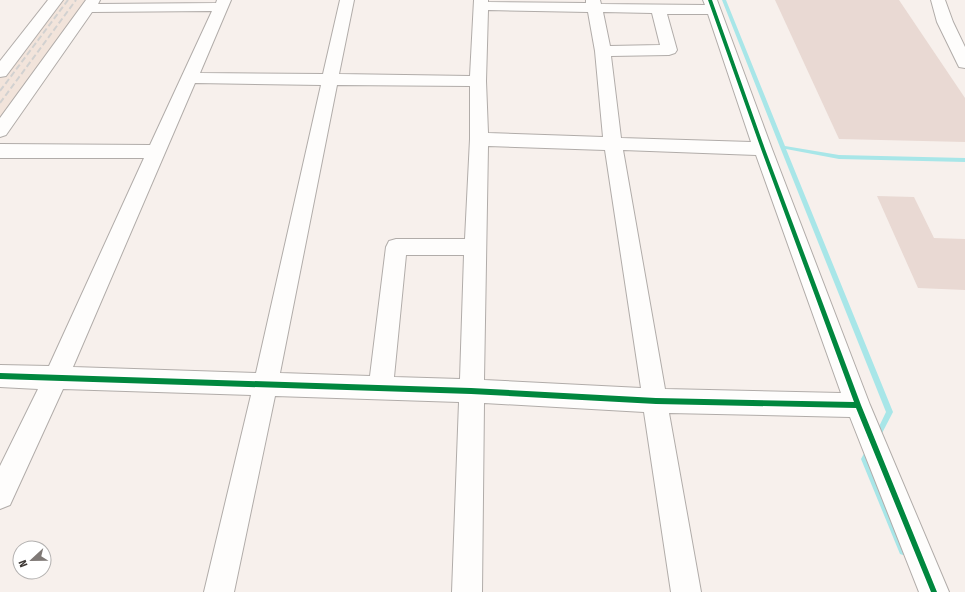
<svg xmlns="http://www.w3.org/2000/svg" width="965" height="592" font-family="'Fira Sans Condensed',sans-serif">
<rect width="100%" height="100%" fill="#f7f0ec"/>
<path fill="#f2e4db" d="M59,0H86L0,120V77Z"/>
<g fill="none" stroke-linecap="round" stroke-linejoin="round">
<g fill="#a8e6e8" fill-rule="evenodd">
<path d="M722,0H726L785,146L839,155L965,158V162L839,159L786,149L893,412L879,439L877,440L875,439L874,437L886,412L780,147Z"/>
<path d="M869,446L873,450L869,459L907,551L906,554L903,555L900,554L861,459L867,448Z"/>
</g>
</g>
<g fill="#e9d9d3">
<path d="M775,0H899L965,98V142L839,139Z"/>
<path d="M877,196L914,197L934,238L965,239V290L918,288Z"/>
</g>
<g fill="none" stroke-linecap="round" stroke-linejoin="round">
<g stroke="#b1aca9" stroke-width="2">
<g id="minor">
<path d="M48,0H63L6,76L0,77V61Z"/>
<path d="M86,0H100L98,4L216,3L217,0H231L200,73L323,74L340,0H354L339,74L470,76L474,0H488V2L586,3V0H600L601,4L705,5L703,0H717L772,149L870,405L949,592H919L850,417L669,413L701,592H671L644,412L484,403L482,592H452L459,402L275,396L234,592H204L251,395L63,389L10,505L0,509V466L38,389L0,387V365L49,366L144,158H0V144L150,145L212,11L92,12L6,135L0,137V118ZM488,10L588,12L595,51L603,137L488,133L486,81ZM603,12L652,13L660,45L610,46ZM667,14H708L751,142L621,138L611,56L669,55L675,53L677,50ZM195,83L321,85L256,373L73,367ZM337,85L470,86V139L465,239H396L389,241L386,247L370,376L280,373ZM488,146L605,150L641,388L484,380ZM623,150L756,155L841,393L665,389ZM406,255H464L460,379L394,377Z"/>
<path d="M931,0H945L953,22L965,47V68L959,67L957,63L937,22Z"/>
</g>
</g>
<use href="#minor" fill="#fefdfc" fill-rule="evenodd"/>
<g stroke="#d2d1d0" stroke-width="2" stroke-dasharray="6 3" stroke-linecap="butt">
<path d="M0,91L68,0"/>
<path d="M0,103L76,0"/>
</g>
<g stroke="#fff" stroke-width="3">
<path id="cycleway" d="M708,0H712L765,149L861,405L937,592H931L856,408L656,404L471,394L0,379V373L471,388L656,398L854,402L761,149Z"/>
</g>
<use href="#cycleway" fill="#00873e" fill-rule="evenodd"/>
</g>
<g transform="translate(32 560) rotate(248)"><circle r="19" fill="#ffffff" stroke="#b2b0af"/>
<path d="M0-3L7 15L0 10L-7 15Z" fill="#7f7976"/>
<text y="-6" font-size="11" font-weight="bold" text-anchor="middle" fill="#3e3936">N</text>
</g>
</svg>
